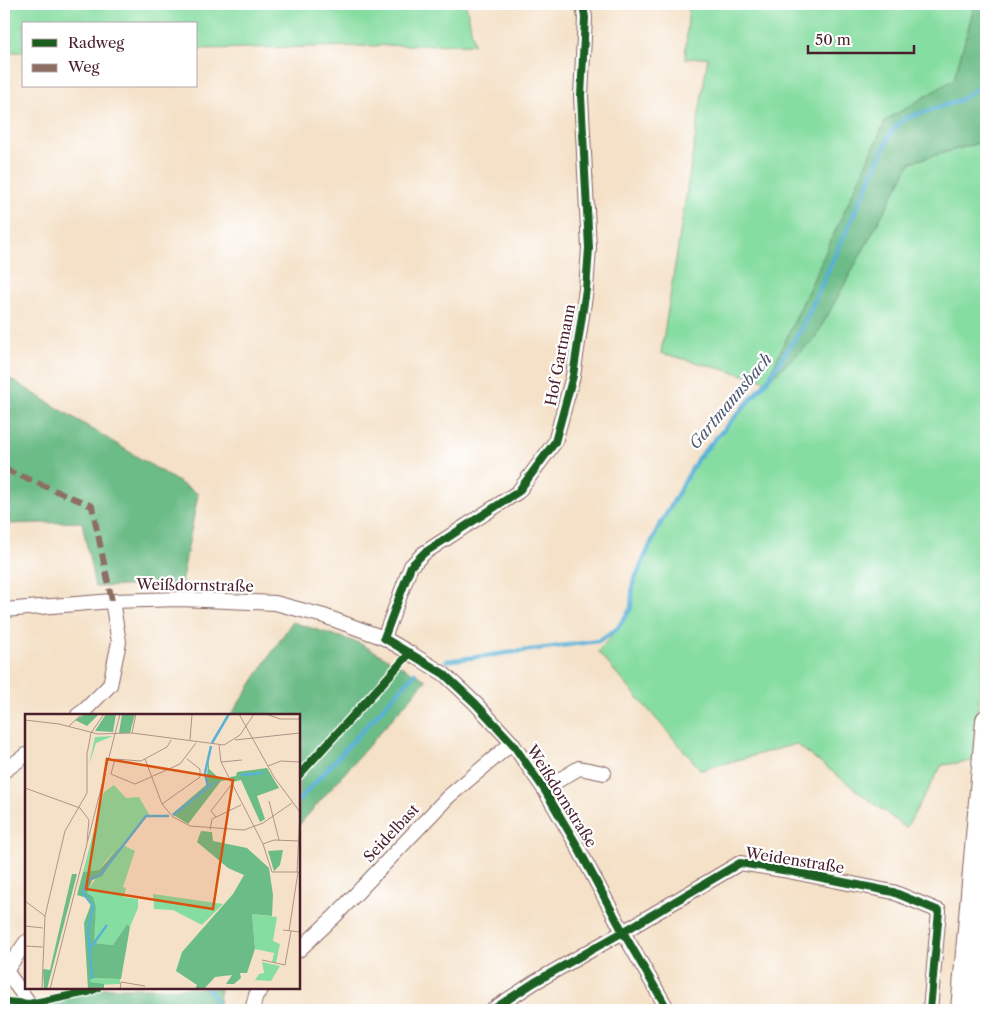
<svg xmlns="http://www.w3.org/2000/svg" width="990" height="1014" font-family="'Libre Caslon Text',serif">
<rect width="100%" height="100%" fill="#fff"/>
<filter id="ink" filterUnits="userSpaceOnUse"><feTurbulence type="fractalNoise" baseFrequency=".02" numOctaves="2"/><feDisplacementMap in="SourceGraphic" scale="10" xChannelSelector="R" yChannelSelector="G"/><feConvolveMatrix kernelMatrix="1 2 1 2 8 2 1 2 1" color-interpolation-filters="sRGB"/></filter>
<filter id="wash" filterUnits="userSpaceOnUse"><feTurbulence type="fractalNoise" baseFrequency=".0096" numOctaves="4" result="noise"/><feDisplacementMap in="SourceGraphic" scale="20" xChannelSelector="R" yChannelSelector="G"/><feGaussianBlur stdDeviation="1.12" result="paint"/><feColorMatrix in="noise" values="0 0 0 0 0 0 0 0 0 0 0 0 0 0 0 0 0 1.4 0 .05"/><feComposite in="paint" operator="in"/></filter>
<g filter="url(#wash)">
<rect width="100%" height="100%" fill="#f4e1c7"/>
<g fill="#86dda1" stroke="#687e66">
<path d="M4,4H466L474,44L196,49V24H24V52H4Z"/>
<path d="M689,4H975L954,80L886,120L768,379L814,340L911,162L986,141V628L973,761L942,765L906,828L796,744L701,770L598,652L617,629L631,608L633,583L657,530L698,458L767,381L661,353L708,57L685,59Z"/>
</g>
<g fill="#6cbc87" stroke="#5b6e59">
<path d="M975,4H986V141L911,162L814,340L767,381L886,120L954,79Z"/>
<path d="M4,375L198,494L181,584L95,587L82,522L4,524Z"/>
<path d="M292,622L359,643L426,680L299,825V715H231Z"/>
<path d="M91,988H219L220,990L219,1010H112L99,1005L90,1010H53L49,1006L59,996Z"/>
<path d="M7,996L16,1010H4V998Z"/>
</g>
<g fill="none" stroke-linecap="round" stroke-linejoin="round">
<g stroke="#59b1d6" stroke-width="4.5">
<path d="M446,661L598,641L617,629L631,608L633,583L657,530L698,458L767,381L802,328L892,131L904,119L960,100L980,86L986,75"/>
<path d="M299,800L415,673"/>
<path d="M208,988L215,1001L217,1010"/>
</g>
</g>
</g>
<g filter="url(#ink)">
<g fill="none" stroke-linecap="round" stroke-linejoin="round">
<g stroke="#866362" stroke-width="16">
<g id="minor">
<path d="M4,610L112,601L180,599L275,603L324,616L384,638L410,653L444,674L475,703L512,743L544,789L575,842L623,932L668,1010"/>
<path d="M384,638L411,566L424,553L518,492L555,442L573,376L586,289L589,248L581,96L585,18L583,4"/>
<path d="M78,715L85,710L110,685L119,642L112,601"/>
<path d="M4,771L26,755"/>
<path d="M544,789L579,768L604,773"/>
<path d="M299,950L335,916L448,797L512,743"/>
<path d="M4,968L34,1010"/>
<path d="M6,971L26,942"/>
<path d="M252,1010L256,995L262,988"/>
<path d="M492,1010L535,982L623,932L740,863L783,870L893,892L939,911L930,1010"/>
</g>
</g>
<g stroke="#866362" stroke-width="22">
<g id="highway">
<path d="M961,1010L986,720"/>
<path d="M977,1010L986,910"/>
</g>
</g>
<use href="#minor" stroke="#fff" stroke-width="14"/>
<use href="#highway" stroke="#fff" stroke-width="20"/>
<path stroke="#8d6e63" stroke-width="6" stroke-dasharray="12 6" stroke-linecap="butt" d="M4,469L92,506L112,601"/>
<g stroke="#fff" stroke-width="11">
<g id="cycleway">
<path d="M583,4L585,18L581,96L589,248L586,289L573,376L555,442L518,492L424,553L411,566L384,638L444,674L475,703L512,743L544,789L575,842L623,932L668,1010"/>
<path d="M299,775L410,653"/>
<path d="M4,1004L7,1002L29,1004L88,992L97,988"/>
<path d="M492,1010L535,982L623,932L740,863L783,870L893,892L939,911L930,1010"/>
</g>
</g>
<use href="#cycleway" stroke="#1b5e20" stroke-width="8"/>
</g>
</g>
<g text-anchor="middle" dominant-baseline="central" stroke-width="4.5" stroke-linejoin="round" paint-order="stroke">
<g font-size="15" fill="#4a1f2b" stroke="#fff">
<text transform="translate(560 355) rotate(-79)">Hof Gartmann</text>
<text transform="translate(195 585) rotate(1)">Weißdornstraße</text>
<text transform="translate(562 796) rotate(58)">Weißdornstraße</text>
<text transform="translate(391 833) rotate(-47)">Seidelbast</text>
<text transform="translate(795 860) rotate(9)">Weidenstraße</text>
</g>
<g font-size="16" font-style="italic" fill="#50596f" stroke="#fff">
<text transform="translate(730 401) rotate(-50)">Gartmannsbach</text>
</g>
</g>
<g transform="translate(25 714)">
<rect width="275" height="275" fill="#f4e1c7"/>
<path d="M88,22L71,29L64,51L70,23ZM89,71L101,84L114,83L124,100L98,131L110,137L98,173L101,174L99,183L113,185V194L105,213L102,210L88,231L68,229L71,193L61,179L90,135L74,156L58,158L79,78ZM128,180L198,190L177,211L148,196L129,195ZM227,200L252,203L248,227L255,230L251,249L247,248L249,239L230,235ZM237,248L255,252L246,267L230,266L234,260L239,259ZM66,264L95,265V270L71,271L64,268Z" fill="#86dda1"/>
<path d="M60,0H74L62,12L50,6ZM81,0H91L88,18L70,17ZM97,0H110L105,19H94ZM184,43V55L195,65L202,66L196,67L163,110L147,100L181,71ZM242,54L254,74L232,82L240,105L235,108L216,66L207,68L205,63L211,62L212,58ZM176,117L187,118L188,127L222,134L244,154L248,181L247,202L227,200L230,235L222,259H215L216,264L209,270H201L207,261L190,263L179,275H170L172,271L151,257L157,238L208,180L219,161L203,154L172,128ZM97,131L77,162L67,166L62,179L68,183L71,193L69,229L88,231L102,210L105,213L96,265L66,264L65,268L79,270V275H63L59,209L66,190L62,184L52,181L58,158L74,156ZM258,136L255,151L249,157L243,137ZM47,160H52L22,275H19L18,255L25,256Z" fill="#6cbc87"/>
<path fill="none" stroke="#59b1d6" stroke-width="2.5" d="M187,29L204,0M216,61L238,59M183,73L180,59L186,32M148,101L190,68M66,233L82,211M67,265L63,217L68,192L58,179L62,167L76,160L121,102H144"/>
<path fill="none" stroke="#b09389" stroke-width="1" d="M214,0L249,63L275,98M241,0L255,5H275M0,6L34,10L73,20L107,19L199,31L215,21L229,0M44,12L57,0M66,19L79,0M107,19L111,0M146,26L142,33L116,47L90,45L86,60L110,70L155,50L171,29M165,26L167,0M210,26L275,19M194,31L196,48L238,130L247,158H275M120,45L137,90L148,103L165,112L219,116L238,109L267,89M196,48L217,46M243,52L256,47L275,48M0,74L55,94M244,87L254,126M137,90L175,63V55L162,45M55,94L64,106L62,127M191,103L186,97L206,71M185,116L187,105L216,91M238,130L249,126L275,127M272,158L275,98M0,187L20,202M0,212L18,214M258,216L275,218M264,217L273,158M0,232L18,233M237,246L260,251L266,217M17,275L20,202L40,117L62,79V40L66,19M25,275L95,0M95,275L96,268L120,272"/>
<path fill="#d8530f" fill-opacity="0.15" stroke="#d8530f" stroke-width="2.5" d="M82,45L208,66L188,195L61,175Z"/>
<rect width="275" height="275" fill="none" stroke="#4a1f2b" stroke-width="2.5"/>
</g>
<rect width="990" height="1014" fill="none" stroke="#fff" stroke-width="20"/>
<rect x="22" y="22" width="175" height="65" fill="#ffffff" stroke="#b7a5aa"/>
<rect x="32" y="39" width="25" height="8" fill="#1b5e20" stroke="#b7a5aa"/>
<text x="68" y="48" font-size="15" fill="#4a1f2b">Radweg</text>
<rect x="32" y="64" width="25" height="8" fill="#8d6e63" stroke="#b7a5aa"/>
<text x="68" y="72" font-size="15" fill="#4a1f2b">Weg</text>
<path d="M808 45v8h106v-8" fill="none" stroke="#4a1f2b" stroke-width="2.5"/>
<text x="815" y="45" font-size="15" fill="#4a1f2b" stroke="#ffffff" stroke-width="4" paint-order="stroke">50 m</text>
</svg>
